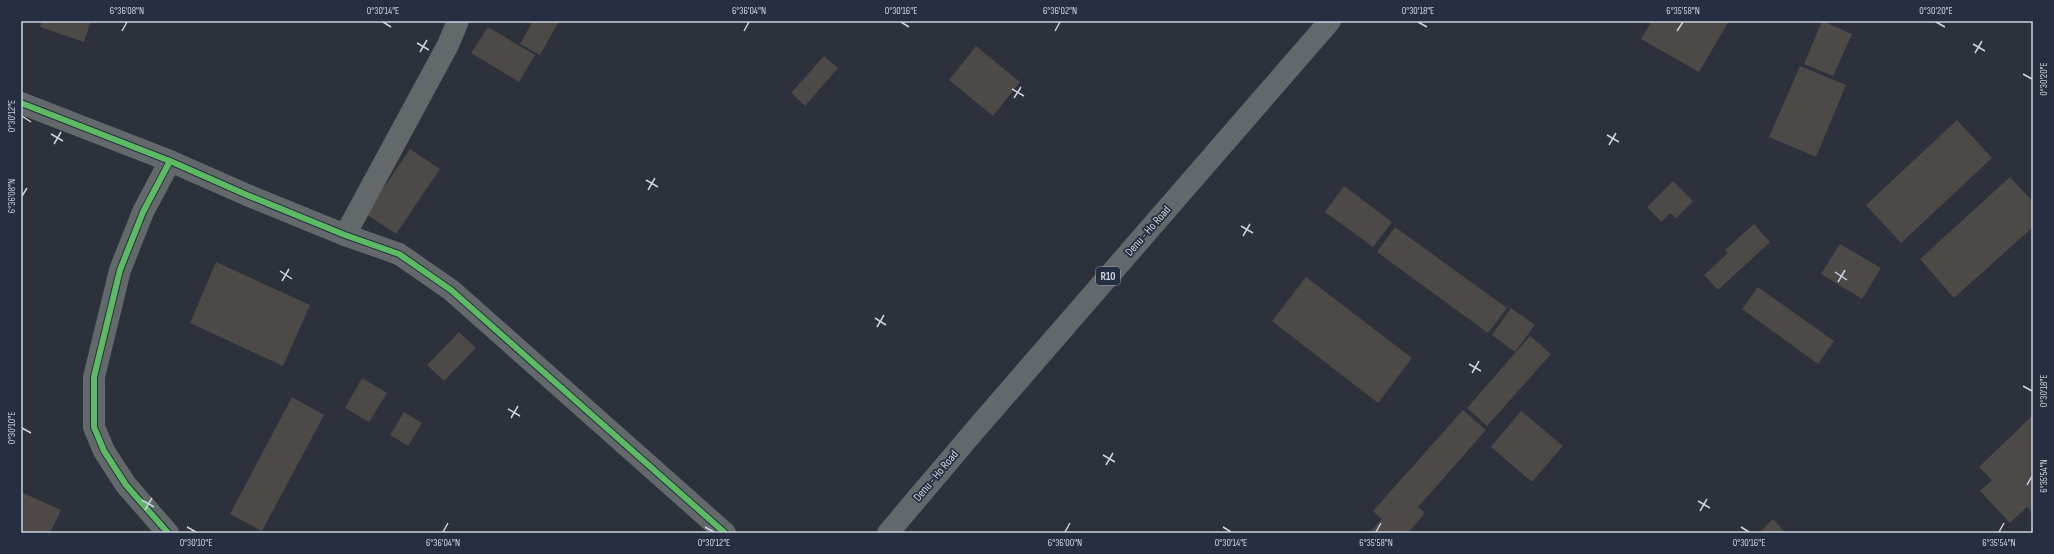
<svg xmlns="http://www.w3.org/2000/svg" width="2054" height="554" font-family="'Sofia Sans Condensed',sans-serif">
<rect width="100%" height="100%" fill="#2c313b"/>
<g fill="#4c4947">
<path d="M42,21H91L84,42L40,27Z"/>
<path d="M533,21H559L540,55L520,44Z"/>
<path d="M1652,21H1729L1699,72L1641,39Z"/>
<path d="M1822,21L1852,34L1833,76L1804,64Z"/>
<path d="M488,27L535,55L519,82L471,53Z"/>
<path d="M976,46L1020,82L993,116L949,80Z"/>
<path d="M824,56L838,68L805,106L791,93Z"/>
<path d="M1800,66L1846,85L1816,157L1769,137Z"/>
<path d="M1957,120L1992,158L1901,243L1866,205Z"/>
<path d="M410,149L440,169L396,234L366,214Z"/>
<path d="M2010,177L2033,202V227L1954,298L1920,259Z"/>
<path d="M1673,181L1693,201L1676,218L1670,213L1661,222L1647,207Z"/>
<path d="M1344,186L1392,222L1373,247L1325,212Z"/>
<path d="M1754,224L1770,242L1718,290L1704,275L1728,253L1725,250Z"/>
<path d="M1395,227L1507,308L1488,333L1377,252Z"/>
<path d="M1840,244L1881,268L1862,299L1821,274Z"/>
<path d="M216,262L310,305L283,366L190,323Z"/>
<path d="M1306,277L1412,358L1378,403L1272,321Z"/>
<path d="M1758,287L1834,341L1818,364L1742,309Z"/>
<path d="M1511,308L1535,325L1515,352L1492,335Z"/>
<path d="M459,332L476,348L444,381L427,365Z"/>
<path d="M1530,336L1551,354L1487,426L1467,408Z"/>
<path d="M362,378L387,393L369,422L345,408Z"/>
<path d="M292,397L324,415L262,531L230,514Z"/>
<path d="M1463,410L1486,430L1418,507L1425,513L1408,533H1369L1382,519L1373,511Z"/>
<path d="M1521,411L1563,446L1532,482L1491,447Z"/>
<path d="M404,412L422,423L408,446L390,435Z"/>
<path d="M2033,415V513L2027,507L2010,523L1980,491L1992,480L1979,467Z"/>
<path d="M21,492L61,510L50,533H25L21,531Z"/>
<path d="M1773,519L1786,533H1759Z"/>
</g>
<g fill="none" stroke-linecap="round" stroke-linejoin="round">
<g stroke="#63686a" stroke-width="22">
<path d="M21,103L170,161L247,195L345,235L399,254L451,290L725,533"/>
<path d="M345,235L448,45L458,21"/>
<path d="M168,533L126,485L104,451L94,427V377L120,270L143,212L170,161"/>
</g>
<path stroke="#63686d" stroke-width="22" d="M888,533L976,429L1330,21"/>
<g stroke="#262f41" stroke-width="8">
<g id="cycleway">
<path d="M21,103L170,161L247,195L345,235L399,254L451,290L725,533"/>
<path d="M168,533L126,485L104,451L94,427V377L120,270L143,212L170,161"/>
</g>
</g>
<use href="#cycleway" stroke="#5cba63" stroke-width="6"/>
</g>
<path fill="none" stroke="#cdd3df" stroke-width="1.5" d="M383,22L391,27M901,22L909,27M1418,22L1427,27M1936,22L1945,27M122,31L127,22M744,31L749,22M1055,31L1060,22M1677,31L1683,22M417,43L429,50M1973,44L1985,51M420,52L427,40M1975,53L1982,41M2023,74L2032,79M1012,89L1024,96M1014,98L1021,87M22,116L31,122M51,134L63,141M1607,135L1619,142M54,144L61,132M1609,145L1616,133M646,180L658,187M648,190L655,178M22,196L27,188M1241,226L1253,233M1243,236L1250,224M280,271L292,279M1835,272L1847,280M282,281L289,269M1838,282L1845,270M875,318L886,325M877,327L884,315M1469,364L1481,371M1472,373L1479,361M2023,386L2032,391M508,409L520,416M511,418L518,406M22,428L31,433M1103,455L1115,462M1106,465L1113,453M2027,485L2032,476M142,500L154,507M1698,501L1710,508M145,510L152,498M1700,511L1707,499M187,527L196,532M705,527L714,532M1223,527L1231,532M1741,527L1749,532M443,532L448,523M1065,532L1070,523M1376,532L1381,523M1999,532L2004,523"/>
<g text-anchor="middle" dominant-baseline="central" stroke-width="3.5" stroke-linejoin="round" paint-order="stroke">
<rect fill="#262f41" stroke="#9ba2b0" stroke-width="1" x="1096" y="267" width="24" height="18" rx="3"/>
<g font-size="11" font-weight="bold" fill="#cdd3df">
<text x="1108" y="276">R10</text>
</g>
<g font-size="12" fill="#cdd3df" stroke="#262f41">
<text transform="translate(1148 231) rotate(-49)">Denu - Ho Road</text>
<text transform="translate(936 476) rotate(-50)">Denu - Ho Road</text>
</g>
</g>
<rect width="2054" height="554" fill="none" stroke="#262f41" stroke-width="44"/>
<rect x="22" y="22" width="2010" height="510" fill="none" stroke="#cdd3df" stroke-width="1.5"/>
<g font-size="10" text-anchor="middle" fill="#cdd3df">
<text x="127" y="14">6°36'08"N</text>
<text x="383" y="14">0°30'14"E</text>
<text x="749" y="14">6°36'04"N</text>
<text x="901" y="14">0°30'16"E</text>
<text x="1060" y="14">6°36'02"N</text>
<text x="1418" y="14">0°30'18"E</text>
<text x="1683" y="14">6°35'58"N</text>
<text x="1936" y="14">0°30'20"E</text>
<text transform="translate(2043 79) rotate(-90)" y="4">0°30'20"E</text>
<text transform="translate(11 116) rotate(-90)" y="4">0°30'12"E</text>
<text transform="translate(11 196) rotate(-90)" y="4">6°36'08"N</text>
<text transform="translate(2043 391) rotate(-90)" y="4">0°30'18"E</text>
<text transform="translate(11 428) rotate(-90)" y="4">0°30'10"E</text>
<text transform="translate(2043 476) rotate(-90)" y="4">6°35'54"N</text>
<text x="196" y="546">0°30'10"E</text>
<text x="443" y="546">6°36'04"N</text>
<text x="714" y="546">0°30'12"E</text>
<text x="1065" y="546">6°36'00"N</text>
<text x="1231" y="546">0°30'14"E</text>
<text x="1376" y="546">6°35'58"N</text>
<text x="1749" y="546">0°30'16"E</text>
<text x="1999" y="546">6°35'54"N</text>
</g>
</svg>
